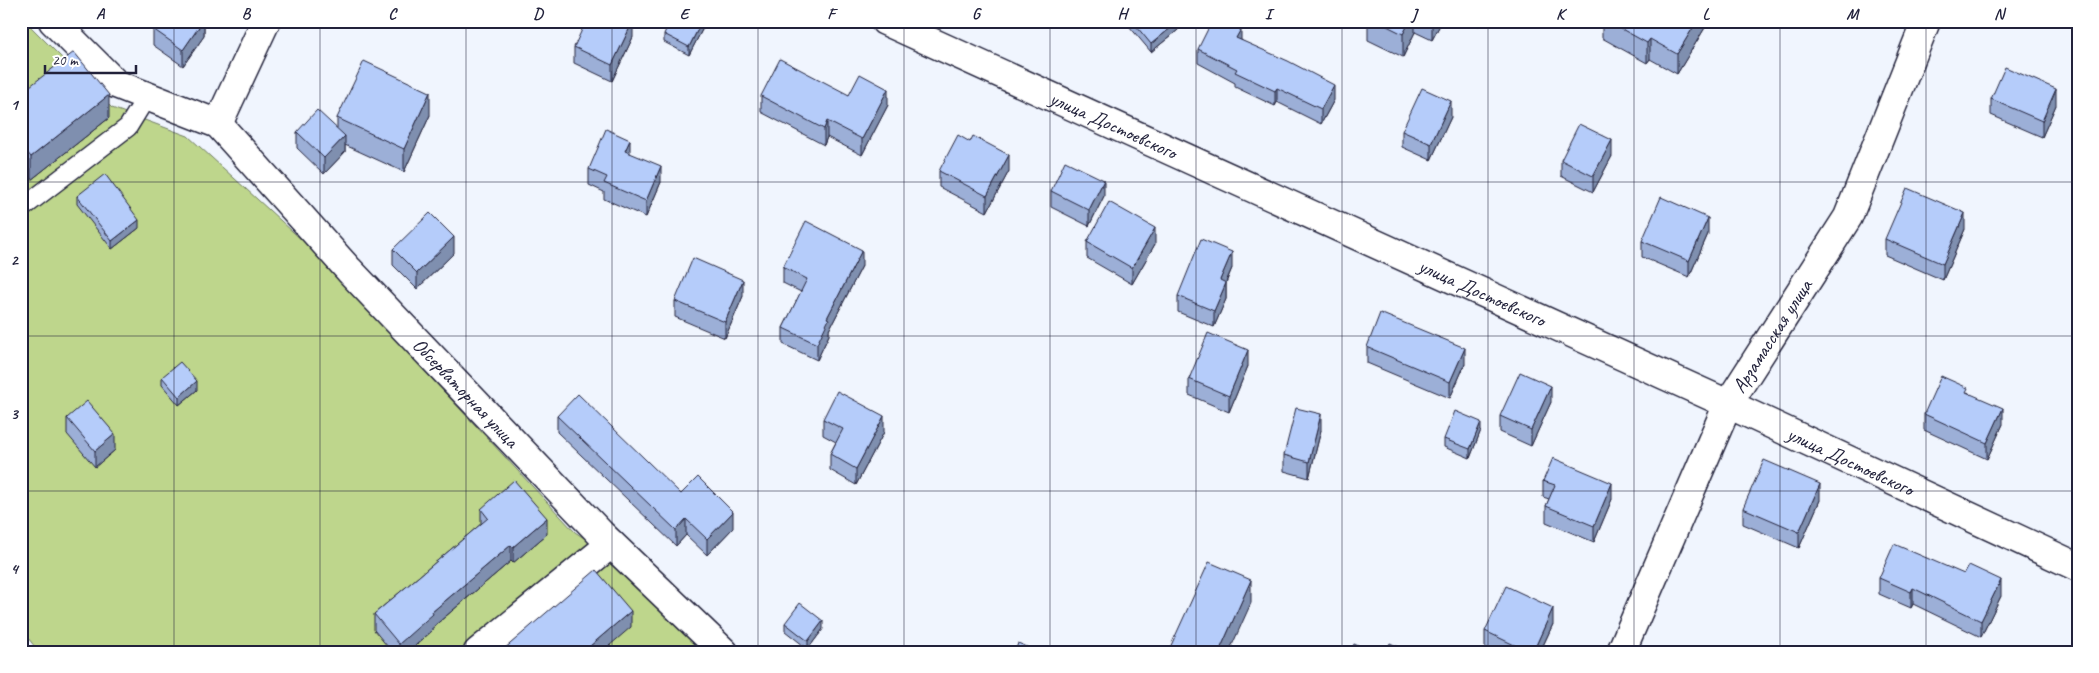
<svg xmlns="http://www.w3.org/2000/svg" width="2099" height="673" font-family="Caveat,sans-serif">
<rect width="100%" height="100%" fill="#f0f5fe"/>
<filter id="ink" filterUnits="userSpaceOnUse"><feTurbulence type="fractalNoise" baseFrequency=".02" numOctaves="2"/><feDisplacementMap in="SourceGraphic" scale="10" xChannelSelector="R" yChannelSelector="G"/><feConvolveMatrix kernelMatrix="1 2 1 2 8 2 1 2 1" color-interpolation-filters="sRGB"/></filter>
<g filter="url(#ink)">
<path fill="#bed68c" stroke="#707c64" d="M21,21H25L112,108L188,136L304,242L575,532L611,556L704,652H39L21,629Z"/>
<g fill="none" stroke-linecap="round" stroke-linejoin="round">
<g stroke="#22223b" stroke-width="21">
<path id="service" d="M21,209L128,127L147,96"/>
</g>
<g stroke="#22223b" stroke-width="31">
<g id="minor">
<path id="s1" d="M53,21L116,84L218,124L349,270L601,534L724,652"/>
<path id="s2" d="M885,21L1728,404L2078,567"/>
<path d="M218,124L266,21"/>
<path d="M478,652L611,544"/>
<path id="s3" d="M1621,652L1728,404L1848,217L1926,21"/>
</g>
</g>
<use href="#service" stroke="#fff" stroke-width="18"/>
<use href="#minor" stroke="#fff" stroke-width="28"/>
</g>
<g fill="#9cafd7" stroke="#22223b">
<path d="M204,21V36L183,66L153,45V29Z"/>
<path d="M705,21V24L689,55L664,42V34Z"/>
<path d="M1129,21H1177L1178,30L1151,52L1129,26Z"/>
<path d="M1368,21H1442L1432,40L1415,32L1403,57L1368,40Z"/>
<path d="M1470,21H1481L1479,26Z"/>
<path d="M1602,21H1709L1677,74L1650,59L1647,63L1602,38Z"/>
<path d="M633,37L612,81L574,63V47Z"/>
<path d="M1241,40L1334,100L1321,124L1277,102L1275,106L1235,87V83L1198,63V49Z"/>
<path d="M21,93L109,118L31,180L21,167Z"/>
<path d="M849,95L888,105L862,155L827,137L824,145L761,112V96Z"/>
<path d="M1991,99L2056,105L2042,137L1991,115Z"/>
<path d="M430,115L404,172L345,145V152L324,174L297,148V132L337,128V118Z"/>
<path d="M1451,117L1431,160L1402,147V131Z"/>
<path d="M970,142L1009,171L987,212L939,187V171Z"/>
<path d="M630,153L661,182L646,217L604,199V192L589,185V169Z"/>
<path d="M1612,156L1593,192L1561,176V160Z"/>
<path d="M1051,191L1104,196L1089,226L1051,207Z"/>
<path d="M77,196L139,228L112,249L77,204Z"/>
<path d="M1965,229L1943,280L1885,255V239Z"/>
<path d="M1708,234L1689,277L1642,257V241Z"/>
<path d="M1087,242L1155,244L1132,284L1087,258Z"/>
<path d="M393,249L454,253L417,289L393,265Z"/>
<path d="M862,266L829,330V335L817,360L783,344V328L801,292L783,283V267Z"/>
<path d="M1232,268L1226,283V299L1214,327L1178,312V296Z"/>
<path d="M743,296L725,338L675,317V301Z"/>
<path d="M1367,347L1465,364L1450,398L1367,363Z"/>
<path d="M1248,366L1229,412L1189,395V379Z"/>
<path d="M162,377L197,390L179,405L162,385Z"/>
<path d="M1968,392L2003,424L1987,459L1924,430V414Z"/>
<path d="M1551,402L1531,446L1500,432V416Z"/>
<path d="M557,416L681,494L733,528L707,555L686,535L676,546L557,432Z"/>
<path d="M67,418L115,450L95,467L67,434Z"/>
<path d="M823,419L884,432L856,485L830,470V454L836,442L823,435Z"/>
<path d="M1321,430L1309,478L1284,471V455Z"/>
<path d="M1481,430L1470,458L1444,447V439Z"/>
<path d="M1543,481L1612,499L1594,542L1546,522V506L1549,499L1543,497Z"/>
<path d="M1820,500L1799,548L1743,524V508Z"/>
<path d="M481,509L547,534L513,563L511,561L433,627V630L408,652H392L374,630V614L481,524Z"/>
<path d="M1964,574L2001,596L1981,637L1913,604L1911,608L1879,594V578Z"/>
<path d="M785,623L823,629L808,649L785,631Z"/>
<path d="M1553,624L1540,652H1496L1485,647V631Z"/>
</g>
<g fill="#7f8faf" stroke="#22223b">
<path d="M203,21H204V36L183,66V50Z"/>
<path d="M633,21V37L612,81V65Z"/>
<path d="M702,21H705V24L689,55V47Z"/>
<path d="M1410,21H1415V32L1403,57V34Z"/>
<path d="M1432,21H1442L1432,40Z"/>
<path d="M1697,21H1709L1677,74V54Z"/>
<path d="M1178,22V30L1151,52V44Z"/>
<path d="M1241,29V44L1236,38Z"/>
<path d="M1650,39V59L1647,63V43Z"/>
<path d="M1334,85V100L1321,124V109Z"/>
<path d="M1277,88V102L1275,106V91Z"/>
<path d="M888,89V105L862,155V139Z"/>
<path d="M2056,89V105L2042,137V121Z"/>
<path d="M430,92V115L404,172V149Z"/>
<path d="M109,95V118L31,180V157Z"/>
<path d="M1451,101V117L1431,160V144Z"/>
<path d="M827,121V137L824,145V129Z"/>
<path d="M345,136V152L324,174V158Z"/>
<path d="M630,140V156L625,151Z"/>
<path d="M1612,140V156L1593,192V176Z"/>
<path d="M1009,155V171L987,212V196Z"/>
<path d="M661,166V182L646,217V201Z"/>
<path d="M1104,180V196L1089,226V210Z"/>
<path d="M1965,213V229L1943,280V264Z"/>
<path d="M1708,218V234L1689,277V261Z"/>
<path d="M139,220V228L112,249V241Z"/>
<path d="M1155,228V244L1132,284V268Z"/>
<path d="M454,237V253L417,289V273Z"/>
<path d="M862,250V266L829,330V335L817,360V344L827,318Z"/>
<path d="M1232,252V268L1220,296V280Z"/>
<path d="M743,280V296L725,338V322Z"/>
<path d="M1226,283V299L1214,327V311Z"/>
<path d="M1465,348V364L1450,398V382Z"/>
<path d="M1248,350V366L1229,412V396Z"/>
<path d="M197,381V390L179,405V397Z"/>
<path d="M1551,386V402L1531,446V430Z"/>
<path d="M2003,408V424L1987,459V443Z"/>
<path d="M1321,414V430L1309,478V462Z"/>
<path d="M884,416V432L856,485V469Z"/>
<path d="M1481,422V430L1470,458V449Z"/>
<path d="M115,434V450L95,467V451Z"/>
<path d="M1612,483V499L1594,542V526Z"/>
<path d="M1820,484V500L1799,548V532Z"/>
<path d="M733,512V528L707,555V539Z"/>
<path d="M547,518V534L513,563V547Z"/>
<path d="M686,519V535L676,546V530Z"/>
<path d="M511,545V561L433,627V630L408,652H399V644L432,612Z"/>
<path d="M1251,580V603L1229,652H1219Z"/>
<path d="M2001,580V596L1981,637V621Z"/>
<path d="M1913,588V604L1911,608V592Z"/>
<path d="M1553,608V624L1540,652H1533Z"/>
<path d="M631,611V627L602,652H583Z"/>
<path d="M823,621V629L808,649V641Z"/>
</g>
<g fill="#b5ccfa" stroke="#22223b">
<path d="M158,21H203L183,50L153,29Z"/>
<path d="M586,21H633L612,65L574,47Z"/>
<path d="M670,21H702L689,47L664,34Z"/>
<path d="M1132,21H1177L1178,22L1151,44Z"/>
<path d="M1212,21H1226L1241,29L1236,38L1288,61L1334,85L1321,109L1277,88L1275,91L1235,72L1237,69L1198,49Z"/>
<path d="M1377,21H1410L1403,34Z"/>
<path d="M1607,21H1697L1677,54L1650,39L1647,43Z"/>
<path d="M74,52L109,95L31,157L21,145V93Z"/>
<path d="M780,59L849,95L860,74L888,89L862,139L827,121L824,129L761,96Z"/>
<path d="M364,61L430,92L404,149L337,118Z"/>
<path d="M2005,67L2056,89L2042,121L1991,99Z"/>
<path d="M1422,88L1451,101L1431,144L1402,131Z"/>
<path d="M317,110L345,136L324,158L297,132Z"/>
<path d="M1579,124L1612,140L1593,176L1561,160Z"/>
<path d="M606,129L630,140L625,151L661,166L646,201L604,183L607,177L589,169Z"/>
<path d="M958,135L970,142L973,136L1009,155L987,196L939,171Z"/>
<path d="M1065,161L1104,180L1089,210L1051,191Z"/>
<path d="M105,174L139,220L112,241L77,196Z"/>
<path d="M1907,188L1965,213L1943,264L1885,239Z"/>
<path d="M1661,197L1708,218L1689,261L1642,241Z"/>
<path d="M1109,202L1155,228L1132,268L1087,242Z"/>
<path d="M430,213L454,237L417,273L393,249Z"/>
<path d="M806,221L862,250L827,318L829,319L817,344L783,328L807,279L783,267Z"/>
<path d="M1201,239L1232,252L1220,280L1226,283L1214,311L1178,296Z"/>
<path d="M693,258L743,280L725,322L675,301Z"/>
<path d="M1380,313L1465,348L1450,382L1367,347Z"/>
<path d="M1208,333L1248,350L1229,396L1189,379Z"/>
<path d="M180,362L197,381L179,397L162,377Z"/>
<path d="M1520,372L1551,386L1531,430L1500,416Z"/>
<path d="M1941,376L1968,388L1966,392L2003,408L1987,443L1924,414Z"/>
<path d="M837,391L884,416L856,469L830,454L843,429L823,419Z"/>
<path d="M578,394L681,494L698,477L733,512L707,539L686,519L676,530L557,416Z"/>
<path d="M87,401L115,434L95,451L67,418Z"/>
<path d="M1296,408L1321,414L1309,462L1284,455Z"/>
<path d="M1455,411L1481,422L1470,449L1444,439Z"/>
<path d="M1553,458L1612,483L1594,526L1546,506L1555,485L1543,481Z"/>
<path d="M1764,460L1820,484L1799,532L1743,508Z"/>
<path d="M514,480L547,518L513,547L511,545L432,612L433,614L399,644L374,614L488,518L481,509Z"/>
<path d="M1894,544L1964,574L1969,565L2001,580L1981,621L1913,588L1911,592L1879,578Z"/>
<path d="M1209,562L1251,580L1219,652H1168Z"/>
<path d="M596,570L631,611L583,652H505L503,650Z"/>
<path d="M1506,586L1553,608L1533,652H1529L1485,631Z"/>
<path d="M800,603L823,621L808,641L785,623Z"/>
<path d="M1018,643L1039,652H1015Z"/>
<path d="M1390,643L1410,652H1386Z"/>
<path d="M1354,644L1373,652H1351Z"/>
</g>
</g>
<path fill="none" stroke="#22223b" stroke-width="1" stroke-opacity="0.55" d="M174,21V652M320,21V652M466,21V652M612,21V652M758,21V652M904,21V652M1050,21V652M1196,21V652M1342,21V652M1488,21V652M1634,21V652M1780,21V652M1926,21V652M21,182H2078M21,336H2078M21,491H2078"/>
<g text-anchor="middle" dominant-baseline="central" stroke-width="5" stroke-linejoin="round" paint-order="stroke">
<g font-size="20" fill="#22223b" stroke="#fff">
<text stroke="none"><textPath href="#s2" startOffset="251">улица Достоевского</textPath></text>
<text stroke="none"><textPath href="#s2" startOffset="656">улица Достоевского</textPath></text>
<text stroke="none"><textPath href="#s3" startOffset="351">Арзамасская улица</textPath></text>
<text stroke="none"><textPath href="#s1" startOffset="564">Обсерваторная улица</textPath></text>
<text stroke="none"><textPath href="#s2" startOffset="1061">улица Достоевского</textPath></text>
</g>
</g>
<rect width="2099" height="673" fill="none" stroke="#fff" stroke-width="55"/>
<path d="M45 65v8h91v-8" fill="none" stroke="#22223b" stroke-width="2.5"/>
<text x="52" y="65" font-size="15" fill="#22223b" stroke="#ffffff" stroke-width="4" paint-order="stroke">20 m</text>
<rect x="28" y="28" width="2044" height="618" fill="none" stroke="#22223b" stroke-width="2"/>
<g font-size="16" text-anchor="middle" font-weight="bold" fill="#22223b">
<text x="100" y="19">A</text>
<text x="246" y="19">B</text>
<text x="392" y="19">C</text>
<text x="538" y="19">D</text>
<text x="684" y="19">E</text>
<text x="831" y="19">F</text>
<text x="976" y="19">G</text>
<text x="1122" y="19">H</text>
<text x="1268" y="19">I</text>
<text x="1414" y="19">J</text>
<text x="1560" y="19">K</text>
<text x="1706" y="19">L</text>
<text x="1852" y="19">M</text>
<text x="1999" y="19">N</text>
<text x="14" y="110">1</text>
<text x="14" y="265">2</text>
<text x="14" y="419">3</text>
<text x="14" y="574">4</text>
</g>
</svg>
